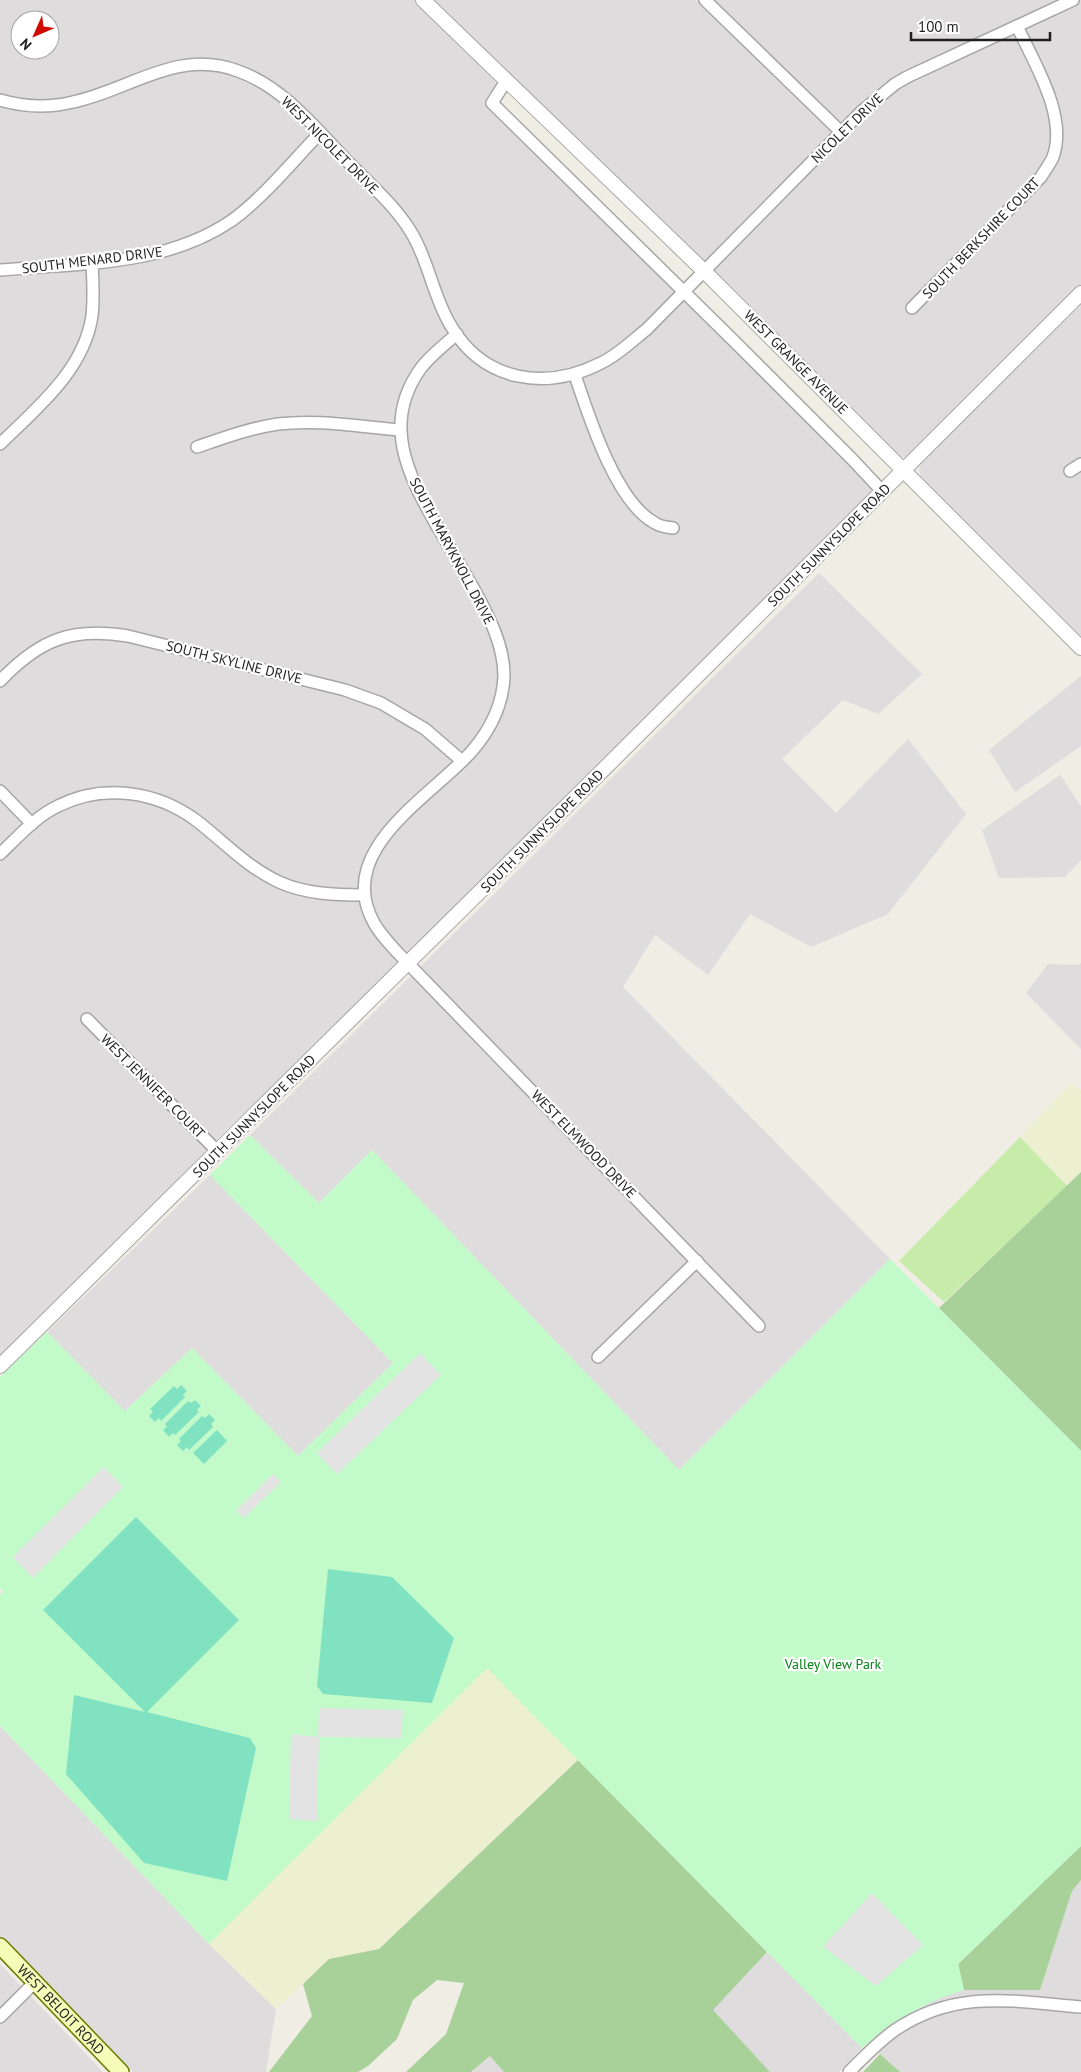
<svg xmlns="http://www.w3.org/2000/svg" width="1081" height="2072" font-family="'PT Sans',sans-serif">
<rect width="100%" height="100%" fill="#f0ede5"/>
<g fill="#dedcdc" fill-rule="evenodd">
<path d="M0,0H415L495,79L496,84L486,99V105L490,111L711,325L874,486L867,497L310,1051L227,1129L170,1188L0,1357ZM20,20H50V50H20Z"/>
<path d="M429,0H1081V285L911,456L902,457L893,451L766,326L739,294Z"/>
<path d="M1081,299V642L924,482L921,478L919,469L921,461Z"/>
<path d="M819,573L922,674L878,714L843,700L782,759L836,813L908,739L966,814L888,914L811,947L750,914L708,975L655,935L623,987L890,1259L679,1470L372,1150L319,1203L250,1135Z"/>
<path d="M1081,676V746L1015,792L989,750Z"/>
<path d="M1060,775L1081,806V860L1065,877L999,878L982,830Z"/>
<path d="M1081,963V1049L1026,993L1048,964L1079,965Z"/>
<path d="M210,1175L393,1363L298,1456L192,1348L125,1411L47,1332Z"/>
<path d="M0,1726L209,1944L276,2009L266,2072H133L0,1936Z"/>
<path d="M1081,1880V2072H900L868,2043L883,2030L937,1998L964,1990H1040L1072,1891Z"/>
<path d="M767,1952L862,2048L839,2072H770L712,2010Z"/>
<path d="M0,1964L103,2072H0Z"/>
<path d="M490,2056L504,2072H472Z"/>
</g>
<g fill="#ecf0d0">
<path d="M1071,1083L1081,1091V1172L1067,1186L1020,1137Z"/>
<path d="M487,1668L578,1760L379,1949L329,1959L276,2009L209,1944Z"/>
</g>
<path fill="#c7ecaa" d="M1020,1137L1067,1186L944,1302L899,1261Z"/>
<g fill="#a7d199">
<path d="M1081,1172V1451L939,1308Z"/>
<path d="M578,1760L767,1952L713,2010L770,2072H504L490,2056L471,2072H406L446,2034L464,1983L437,1980L413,2000L397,2039L368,2066L358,2072H269L312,2016L303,1984L329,1959L379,1949Z"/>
<path d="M1081,1846V1880L1072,1891L1040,1990H964L958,1964Z"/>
<path d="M880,2054L900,2072H863Z"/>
</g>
<path fill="#c2fbc9" d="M250,1135L319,1203L372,1150L679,1470L890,1259L1081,1451V1846L958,1964L964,1990C924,2002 893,2021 862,2048L487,1668L209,1944L0,1726V1595L3,1591L0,1588V1377L47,1332L125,1411L192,1348L298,1456L393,1363L210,1175Z"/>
<g fill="#81e2c1">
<path d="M181,1385L187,1391L183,1395L185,1397L161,1421L159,1418L155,1422L149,1416L153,1412L150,1409L174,1386L177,1389Z"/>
<path d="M195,1400L201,1406L197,1410L199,1412L175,1435L173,1433L169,1437L163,1430L167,1427L165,1424L188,1401L191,1403Z"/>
<path d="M209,1414L215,1420L211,1424L213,1427L189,1450L187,1447L183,1451L177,1445L181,1441L179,1439L202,1416L205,1418Z"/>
<path d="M217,1430L227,1441L204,1464L193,1453Z"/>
<path d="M136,1517L239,1620L147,1712L250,1738L256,1748L227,1881L144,1863L66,1774L74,1695L145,1712L43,1610Z"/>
<path d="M328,1569L392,1577L454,1638L432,1703L323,1694L317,1686Z"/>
</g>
<g fill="#e3e3e3">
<path d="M420,1353L441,1375L337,1474L317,1453Z"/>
<path d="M104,1467L123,1487L33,1578L13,1557Z"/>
<path d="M273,1474L281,1482L244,1518L236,1511Z"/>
<path d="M319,1708L403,1710L401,1738L319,1737L317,1821L289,1819L291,1734L318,1737Z"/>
<path d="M872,1893L923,1945L876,1986L823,1947Z"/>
</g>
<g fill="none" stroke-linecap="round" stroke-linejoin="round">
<g stroke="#a6a6a6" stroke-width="14">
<g id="minor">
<path d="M705,0L841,132"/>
<path d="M506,81L492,103L736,343L851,458L883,492"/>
<path d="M0,100C24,107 49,108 73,102C130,90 177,48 238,71C284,87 318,131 351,165C372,186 395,206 411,232C429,261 433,297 451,326C484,382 546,391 601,363C618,355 632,341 647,329L861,112L895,84L907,77L1073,0"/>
<path d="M0,270C78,263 163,267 231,221C262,199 293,161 320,133"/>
<path d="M912,308L1041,177C1045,170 1050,164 1053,157C1068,116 1034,63 1017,26"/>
<path d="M457,334C444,345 431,355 421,368C381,423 408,475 437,526C450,547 462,569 475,591C489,617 504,645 504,676C503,704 490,730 472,751C431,797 333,850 374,923C380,934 389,943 397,952L759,1326"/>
<path d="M575,375C588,414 616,503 655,523C661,527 667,527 673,528"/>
<path d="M0,444C37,408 84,370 92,316C94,298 93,280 92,262"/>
<path d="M197,447C223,438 250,428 278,424C318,419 360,427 400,430"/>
<path d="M1070,471L1081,464"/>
<path d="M0,681C40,639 72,627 128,636L345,690L381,703L425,729L462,761"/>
<path d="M0,791L32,824"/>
<path d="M0,854C18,837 35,817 58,806C103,783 157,791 197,821C224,842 247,867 279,882C305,894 336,895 364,895"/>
<path d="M87,1019L218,1152"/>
<path d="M598,1357L697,1261"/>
<path d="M0,2017L35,1982"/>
<path d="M849,2072C863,2058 878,2042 895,2030C956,1989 1012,2001 1081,2007"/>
</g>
</g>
<g stroke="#a6a6a6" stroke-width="16">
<g id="tertiary">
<path d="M423,0L705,272L1081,648"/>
<path d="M0,1366L610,763L1081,293"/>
</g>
</g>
<g stroke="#687c01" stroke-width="18">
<g id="secondary">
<path id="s1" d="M0,1946L121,2072"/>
</g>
</g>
<use href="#minor" stroke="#fff" stroke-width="11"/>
<use href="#tertiary" stroke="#fff" stroke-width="14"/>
<use href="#secondary" stroke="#f5fcb8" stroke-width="15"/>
</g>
<g text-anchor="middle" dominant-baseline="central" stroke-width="4.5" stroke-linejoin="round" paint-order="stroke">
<g font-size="14" fill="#1f1f1f" stroke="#fff">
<text transform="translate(847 128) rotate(-44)">NICOLET DRIVE</text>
<text transform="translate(330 145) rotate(45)">WEST NICOLET DRIVE</text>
<text transform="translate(981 238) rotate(-46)">SOUTH BERKSHIRE COURT</text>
<text transform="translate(92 260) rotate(-7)">SOUTH MENARD DRIVE</text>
<text transform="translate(796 362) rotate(45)">WEST GRANGE AVENUE</text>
<text transform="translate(829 545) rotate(-45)">SOUTH SUNNYSLOPE ROAD</text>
<text transform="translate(452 551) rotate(62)">SOUTH MARYKNOLL DRIVE</text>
<text transform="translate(234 662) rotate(14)">SOUTH SKYLINE DRIVE</text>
<text transform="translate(542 831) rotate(-45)">SOUTH SUNNYSLOPE ROAD</text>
<text transform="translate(153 1086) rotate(45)">WEST JENNIFER COURT</text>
<text transform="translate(254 1116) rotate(-45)">SOUTH SUNNYSLOPE ROAD</text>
<text transform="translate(584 1144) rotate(46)">WEST ELMWOOD DRIVE</text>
<text stroke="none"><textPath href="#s1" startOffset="88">WEST BELOIT ROAD</textPath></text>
</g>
<g font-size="14" fill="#088318" stroke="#fff">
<text x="833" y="1664">Valley View Park</text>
</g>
</g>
<g transform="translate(35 35) rotate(225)"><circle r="24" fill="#ffffff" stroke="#a5a5a5"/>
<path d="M0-4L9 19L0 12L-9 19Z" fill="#cf0a00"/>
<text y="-8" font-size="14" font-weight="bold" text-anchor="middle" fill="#1f1f1f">N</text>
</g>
<path d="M911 32v8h139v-8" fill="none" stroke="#1f1f1f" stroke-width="2.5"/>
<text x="918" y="32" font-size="15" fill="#1f1f1f" stroke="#ffffff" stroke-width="4" paint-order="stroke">100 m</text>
</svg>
